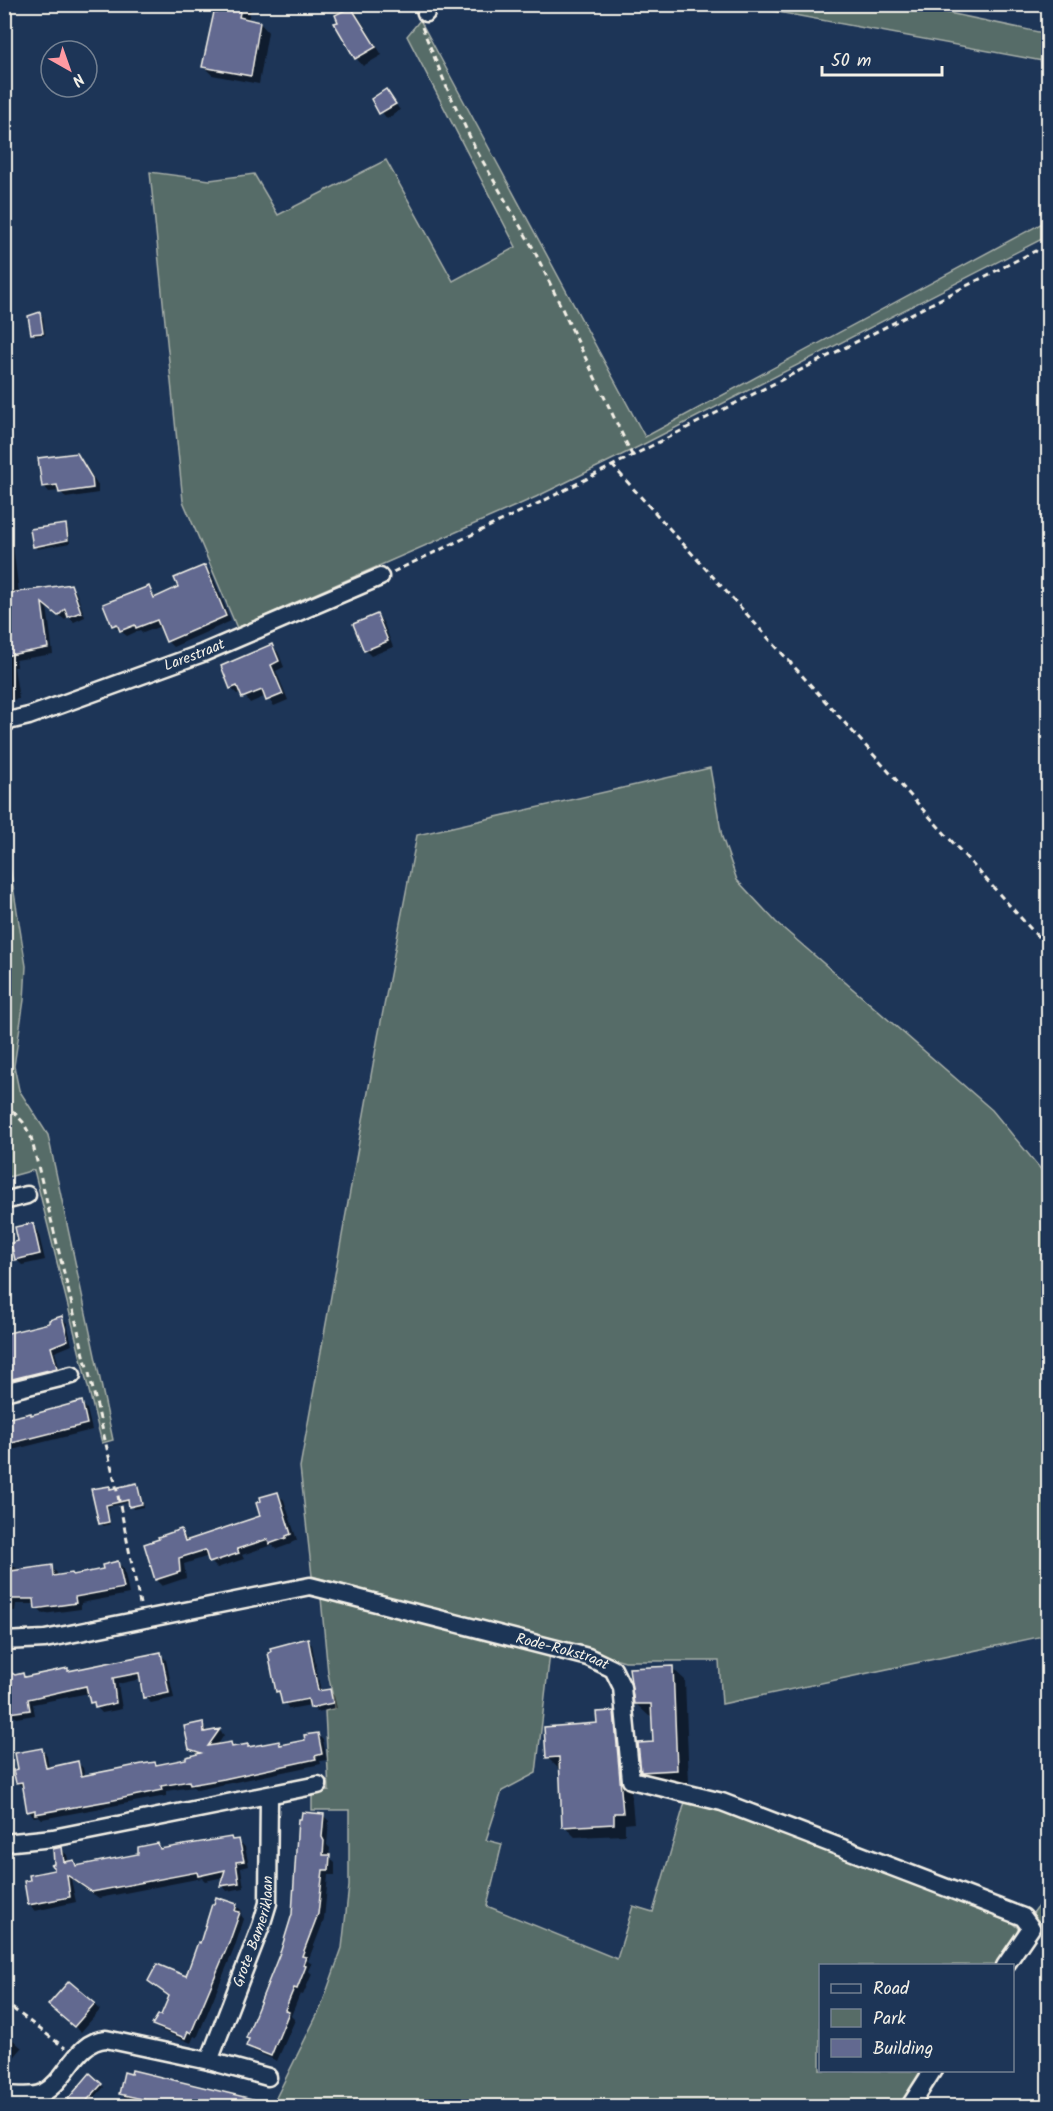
<svg xmlns="http://www.w3.org/2000/svg" width="1053" height="2111" font-family="Kalam,sans-serif">
<rect width="100%" height="100%" fill="#1d3557"/>
<filter id="ink" filterUnits="userSpaceOnUse"><feTurbulence type="fractalNoise" baseFrequency=".0167" numOctaves="2"/><feDisplacementMap in="SourceGraphic" scale="12" xChannelSelector="R" yChannelSelector="G"/><feConvolveMatrix kernelMatrix="1 2 1 2 8 2 1 2 1" color-interpolation-filters="sRGB"/></filter>
<g filter="url(#ink)">
<g fill="#576c67" stroke="#a6aea8" stroke-width="1.5">
<path d="M740,5H911L1048,34V62Z"/>
<path d="M420,20L645,437L1048,220V226L1042,239L644,444L536,497L237,628L183,501L150,172L210,180L254,174L278,215L386,160L453,281L516,247L407,36Z"/>
<path d="M710,768L722,837L737,880L776,922L992,1110L1048,1178V1635L722,1704L719,1661H625L312,1576L300,1467L378,1037L417,835Z"/>
<path d="M4,831L26,966L24,1000L14,1066L19,1090L48,1135L113,1440L102,1443L34,1170L5,1178Z"/>
<path d="M321,1598L550,1653L536,1773L502,1791L486,1840L502,1844L487,1906L617,1959L633,1906L653,1912L685,1802L713,1806L830,1847L1008,1920L1018,1928L1016,1937L996,1965L820,1966V2070L925,2071L900,2106H272L321,2007L342,1948L349,1886V1810H312V1793L329,1791L325,1711L335,1708L328,1673Z"/>
<path d="M1048,1893V1934L1030,1917Z"/>
</g>
<g fill="#0007">
<path d="M218,4H252L248,21L260,23L268,32L259,84L212,75L204,67Z"/>
<path d="M318,4H351L382,55L363,66L356,58L332,6L324,10Z"/>
<path d="M386,91L400,110L387,119L373,100Z"/>
<path d="M40,314L43,317L45,335L35,336L33,333Z"/>
<path d="M4,378L10,412H8L10,426H4Z"/>
<path d="M76,454L82,460L98,485V493L66,498L60,491L49,492L44,486Z"/>
<path d="M4,509L9,513L19,593L70,586L76,592L85,617L74,622L68,616L65,620L47,606L53,654L16,660L17,667H14L19,699L4,701Z"/>
<path d="M66,525L68,528L70,543L37,549L34,546Z"/>
<path d="M205,566L211,572L231,621L173,647L167,641L161,626L143,633L140,630L127,636L113,625L148,588L156,598L180,588Z"/>
<path d="M377,615L383,622L393,647L371,656L365,650Z"/>
<path d="M272,646L278,652L284,667L276,671L288,700L274,706L266,696L250,703L242,692L237,694L231,688Z"/>
<path d="M32,1225L38,1231L45,1260L22,1265L16,1259L20,1242Z"/>
<path d="M62,1318L67,1323L72,1345L55,1352L61,1373L4,1389V1336L51,1324Z"/>
<path d="M81,1403L87,1409L92,1430L4,1452V1421Z"/>
<path d="M137,1485L139,1487L144,1507L133,1509L130,1502L108,1507L110,1524L104,1526L101,1523L109,1487L112,1490Z"/>
<path d="M278,1494L284,1500L297,1540L291,1543V1544L277,1549L272,1545L242,1555L244,1559L217,1568L211,1562L209,1556L184,1564L186,1578L162,1586L156,1580L181,1531L188,1541L262,1517Z"/>
<path d="M118,1563L124,1569L129,1594L81,1603V1609L43,1614L37,1608L36,1604H16L15,1611H4V1566L15,1567L20,1571L51,1567L57,1573L58,1577H74L105,1570Z"/>
<path d="M307,1640L312,1645L321,1692L329,1690L334,1696L337,1708L317,1712L311,1705L289,1709L277,1691Z"/>
<path d="M160,1654L166,1660L174,1698L151,1703L145,1697L141,1679L118,1684L122,1709L102,1713L92,1702L89,1693L33,1704L35,1715L16,1718L10,1712L15,1676L22,1675L26,1678L67,1670L69,1672Z"/>
<path d="M672,1668L685,1680L689,1783L655,1784L642,1771L655,1744L653,1716H649L636,1704Z"/>
<path d="M613,1713L625,1724L634,1823L625,1824V1835L575,1837L564,1826L561,1768L559,1769L547,1757L598,1725Z"/>
<path d="M202,1724L208,1733L219,1730L224,1735L217,1746L231,1744L235,1748L247,1746L250,1748L279,1742L282,1746L307,1741L318,1735L323,1740L327,1760L320,1761L321,1764L197,1790L193,1787L166,1791V1796L42,1819L39,1816L34,1817L29,1811L24,1788L17,1783L19,1771L41,1749L47,1755L49,1769L78,1763L83,1768L85,1777L188,1760L198,1755L191,1749Z"/>
<path d="M323,1815L329,1821L327,1845L330,1848L329,1857L335,1863V1875H328L324,1920L308,1961L312,1964L309,1971L312,1974L303,1995L300,1994L291,2016L295,2020L277,2061L254,2051L248,2045L282,1951Z"/>
<path d="M231,1838L234,1842L239,1841L245,1847L249,1866L241,1868L244,1888L227,1891L222,1885L224,1877L205,1881L202,1878L99,1898L71,1879L76,1902L35,1911L29,1905L55,1872L61,1849L67,1855L69,1863L74,1862L79,1867L140,1855L158,1845L163,1850Z"/>
<path d="M236,1905L242,1911L241,1915L244,1919L234,1949L197,2038L194,2036L191,2043L160,2030L154,2025L162,2017L170,1997L156,1987L187,1978L215,1906Z"/>
<path d="M70,1983L100,2010L81,2032L56,2011Z"/>
<path d="M4,2032L22,2048L4,2069Z"/>
<path d="M90,2075L104,2087L87,2106H79L70,2099Z"/>
<path d="M120,2093L261,2106H263H158L126,2099Z"/>
</g>
<g fill="#626990" stroke="#f4f1e8" stroke-width="1.5">
<path d="M219,4H242L239,17L260,22L251,76L202,67L214,12L217,13Z"/>
<path d="M351,7L376,47L355,59L334,23L338,22L335,15Z"/>
<path d="M386,89L396,104L379,114L371,99Z"/>
<path d="M40,312L43,333L31,334L28,316Z"/>
<path d="M77,453L92,478L93,488L59,493L57,485L42,487L38,458Z"/>
<path d="M66,524L68,540L33,547L30,529Z"/>
<path d="M205,565L226,616L166,642L157,620L136,628L135,625L120,631L117,624L112,626L103,604L149,586L154,598L178,587L174,578Z"/>
<path d="M71,584L81,612L68,617L65,609L58,616L42,603L48,648L4,656V594Z"/>
<path d="M377,614L388,641L364,651L353,624Z"/>
<path d="M272,644L279,661L271,665L283,694L266,701L262,690L242,698L237,686L230,689L221,666Z"/>
<path d="M33,1223L40,1254L15,1260L11,1243L18,1241L15,1227Z"/>
<path d="M62,1316L68,1340L51,1347L57,1368L4,1381V1334L49,1323V1320Z"/>
<path d="M82,1401L87,1424L4,1445V1419L31,1413V1415Z"/>
<path d="M137,1483L142,1504L129,1507L128,1500L106,1505L109,1522L99,1524L91,1489L110,1486V1489Z"/>
<path d="M278,1492L291,1534L286,1536V1538L269,1544L268,1539L237,1549L239,1553L209,1563L205,1550L179,1558L180,1572L155,1580L144,1544L159,1539L158,1537L181,1529L185,1541L260,1516L256,1503L261,1501L260,1497Z"/>
<path d="M118,1561L124,1588L75,1597L76,1603L35,1609L34,1599H4V1572L52,1565L53,1576L72,1573L73,1575L103,1569L102,1565Z"/>
<path d="M308,1638L318,1691L330,1689L333,1703L310,1708L308,1699L282,1704L279,1691L276,1692L268,1653L271,1652L270,1648Z"/>
<path d="M161,1652L169,1693L143,1698L139,1673L113,1678L116,1703L95,1708L94,1702L90,1703L86,1686L28,1699L30,1710L9,1713L4,1691V1677L10,1676L12,1673L15,1675L23,1673L24,1677L68,1668V1671Z"/>
<path d="M673,1666L677,1770L641,1772L638,1743L653,1742L651,1704H634L629,1668Z"/>
<path d="M614,1711L623,1813H614V1824L562,1827L559,1757L546,1758L544,1727L597,1723L596,1712Z"/>
<path d="M203,1722L204,1732L220,1729L208,1746L231,1742L232,1747L248,1744V1747L279,1741L280,1745L305,1740L304,1735L318,1733L322,1754L315,1756L316,1759L224,1779L190,1785L189,1781L161,1786L162,1790L114,1800L35,1814V1810L27,1812L22,1782L16,1783L13,1770L18,1769L15,1753L42,1748L46,1768L78,1761L81,1776L142,1764L155,1762L156,1765L186,1759V1757L201,1753L189,1749L184,1726Z"/>
<path d="M302,1812L324,1814L322,1837L324,1841L323,1855H330L329,1870H323L318,1914L302,1956L306,1957L303,1965L306,1966L297,1989L294,1988L285,2010L289,2012L271,2056L246,2046L249,2039L246,2038L281,1950L292,1914L298,1819H301Z"/>
<path d="M231,1837L232,1840L239,1839L244,1861L236,1862L239,1883L220,1886L225,1870L198,1876L197,1872L92,1892L67,1875L70,1897L28,1905L24,1881L30,1880L29,1875L54,1870V1867L51,1865L54,1864L53,1849L62,1847L64,1862L74,1860L76,1866L138,1854V1847L158,1843L160,1849Z"/>
<path d="M216,1897L237,1904L235,1911L240,1912L229,1943L191,2033L188,2031L185,2038L152,2025L158,2015H161L169,1996L148,1981L157,1964L186,1976L198,1942L200,1943L212,1904H214Z"/>
<path d="M69,1981L95,2003L74,2027L48,2005Z"/>
<path d="M132,2070L265,2102L264,2106H174L119,2094L124,2072L131,2074Z"/>
<path d="M90,2073L102,2084L82,2106H77L68,2099Z"/>
</g>
<g fill="none" stroke-linecap="round" stroke-linejoin="round">
<g stroke="#f4f1e8" stroke-width="21">
<g id="minor">
<path d="M424,4L426,13"/>
<path id="s1" d="M4,722L29,716L203,653L380,577"/>
<path d="M4,1201L27,1195"/>
<path d="M4,1392L72,1375"/>
<path id="s2" d="M4,1641L45,1639L310,1586L588,1657L613,1669L622,1687L631,1780L722,1802L1023,1917L1031,1928L1005,1966"/>
<path d="M4,1843L53,1838L318,1785"/>
<path id="s3" d="M209,2061L261,1926L268,1903L269,1796"/>
<path d="M4,2095C16,2095 33,2098 43,2093C68,2080 75,2041 106,2039L209,2061L268,2077"/>
<path d="M910,2106L933,2070"/>
</g>
</g>
<g stroke="#f4f1e8" stroke-width="3" stroke-dasharray="6 4.5" stroke-linecap="butt">
<path d="M422,27L447,88L475,148L533,248L632,455"/>
<path d="M612,465L1048,948"/>
<path d="M393,572L543,501L1035,251L1048,256"/>
<path d="M4,928C12,965 9,999 4,1035"/>
<path d="M4,1092L9,1107L23,1122L31,1137L87,1367"/>
<path d="M89,1373L116,1486L140,1604"/>
<path d="M4,2002L65,2048"/>
</g>
<use href="#minor" stroke="#1d3557" stroke-width="16"/>
</g>
</g>
<g text-anchor="middle" dominant-baseline="central" stroke-width="4.5" stroke-linejoin="round" paint-order="stroke">
<g font-size="15" fill="#f4f1e8" stroke="#1d3557">
<text stroke="none"><textPath href="#s1" startOffset="202">Larestraat</textPath></text>
<text stroke="none"><textPath href="#s2" startOffset="572">Rode-Rokstraat</textPath></text>
<text stroke="none"><textPath href="#s3" startOffset="138">Grote Bameriklaan</textPath></text>
</g>
</g>
<rect width="1053" height="2111" fill="none" stroke="#1d3557" stroke-width="24"/>
<rect x="12" y="12" width="1029" height="2087" fill="none" stroke="#f4f1e8" stroke-width="2" filter="url(#ink)"/>
<rect x="819" y="1964" width="195" height="108" fill="#1d3557" stroke="#738091" stroke-width="1.5"/>
<rect x="831" y="1984" width="30" height="9" fill="#1d3557" stroke="#738091" stroke-width="1.5"/>
<text x="873" y="1994" font-size="18" fill="#f4f1e8">Road</text>
<rect x="831" y="2009" width="30" height="18" fill="#576c67" stroke="#738091" stroke-width="1.5"/>
<text x="873" y="2024" font-size="18" fill="#f4f1e8">Park</text>
<rect x="831" y="2039" width="30" height="18" fill="#626990" stroke="#738091" stroke-width="1.5"/>
<text x="873" y="2054" font-size="18" fill="#f4f1e8">Building</text>
<g transform="translate(69 69) rotate(140)"><circle r="28" fill="#1d3557" stroke="#738091" stroke-width="1.5"/>
<path d="M0-4.5L10 22L0 15L-10 22Z" fill="#ff9aa2"/>
<text y="-9" font-size="16" font-weight="bold" text-anchor="middle" fill="#f4f1e8">N</text>
</g>
<path d="M822 66v9h120v-9" fill="none" stroke="#f4f1e8" stroke-width="3"/>
<text x="831" y="66" font-size="18" fill="#f4f1e8" stroke="#1d3557" stroke-width="4.5" paint-order="stroke">50 m</text>
</svg>
